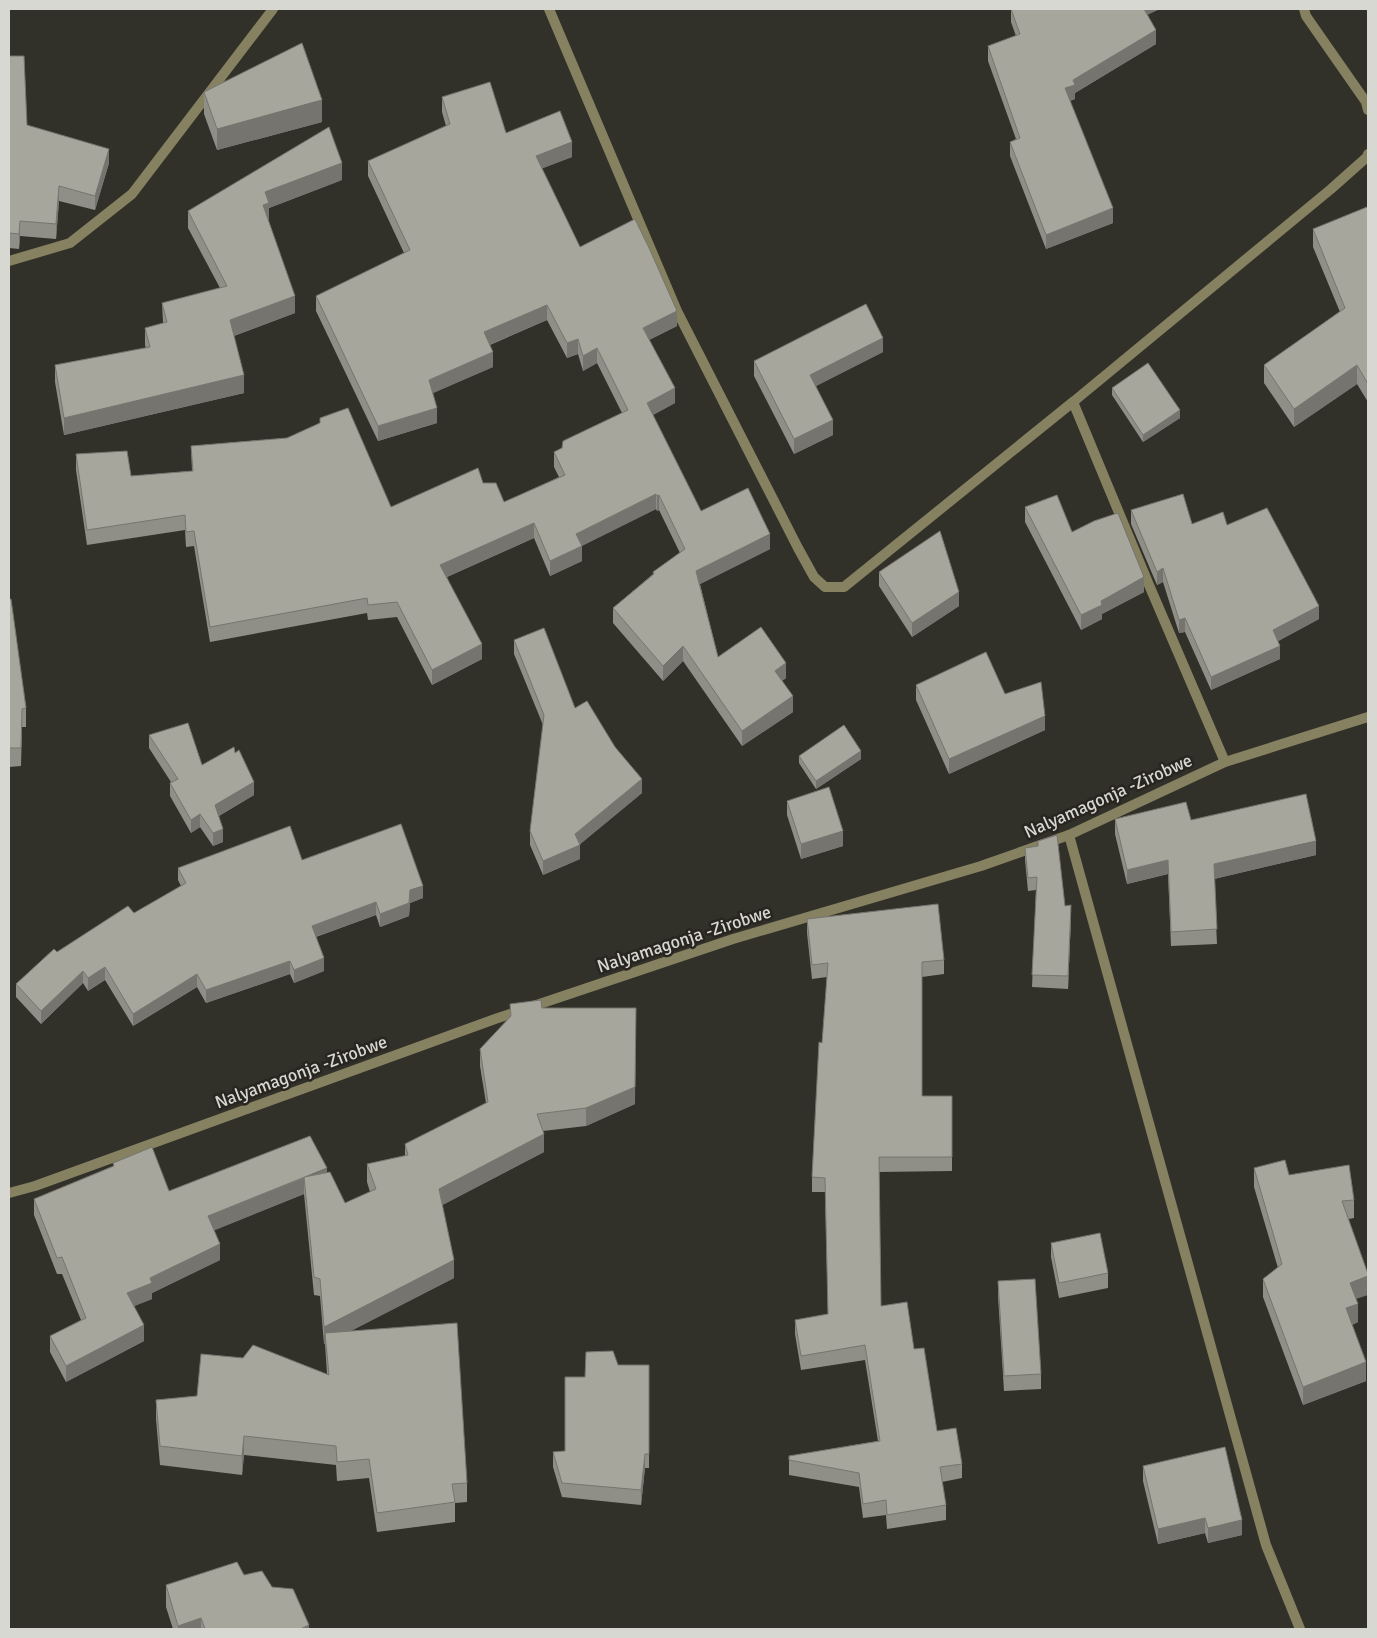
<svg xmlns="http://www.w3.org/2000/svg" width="1377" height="1638" font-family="Signika,sans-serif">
<rect width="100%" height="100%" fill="#313029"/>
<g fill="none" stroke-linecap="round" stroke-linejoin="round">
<g stroke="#868160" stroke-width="10">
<path d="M549,9L677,311L798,548L814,577L825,587H844L1073,402"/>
<path d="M1304,9L1306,16L1366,102L1368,110"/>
<path d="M9,261L70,243L132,194L273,9"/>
<path d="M1225,762L1149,585L1073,402L1331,189L1367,157L1368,154"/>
<path d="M1069,835L1266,1545L1300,1629"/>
<path d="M9,1193L35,1186L495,1019L733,939L981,866L1069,835L1225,762L1368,717"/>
</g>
</g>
<g fill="#908f87">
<path d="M1011,9L1148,15L1156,44L1075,93V99L1070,101L1113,223L1046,249L1010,156V142L1016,139L988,61V46L1016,36L1011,22Z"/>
<path d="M9,56L27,125L109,163L95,210L59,201L56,239L20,236L19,249L9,248Z"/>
<path d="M204,92L322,122L217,150L204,114Z"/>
<path d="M442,97L506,133L572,157L542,168L580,247L677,326L649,340L675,403L653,415L701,511L770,549L700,584L718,657L786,678L782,681L793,712L742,746L683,661L663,681L613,623V608L653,574V572L680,553L659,510L657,511L656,509L581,546L582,561L550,576L534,538L447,577L482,659L432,685L397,617L368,620L367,613L210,642L194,546L186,547L185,530L87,545L76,470V454L131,476L192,471L191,446L287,438L320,423V418L391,507L483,483L504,502L559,477L554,467V452L562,448L622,413L597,363L583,371L578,354L567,358L547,320L490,345L493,367L432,393L437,423L378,441L316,311V296L404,253L368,176V161L446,126L442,112Z"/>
<path d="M342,180L269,208L268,220L295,313L234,336L244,393L64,435L55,382V365L146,348L145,345V328L163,323L162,303L220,288L188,228V211Z"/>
<path d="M1368,210V402L1357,384L1294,427L1264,383V365L1340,312L1313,247V229Z"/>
<path d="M883,352L816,386L833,435L794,454L754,376V361Z"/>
<path d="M1112,388L1180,418L1143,442L1112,395Z"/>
<path d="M1025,507L1072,532L1144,592L1102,614V619L1081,630L1025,522Z"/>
<path d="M1131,510L1192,524L1227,525L1319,619L1278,641L1280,659L1211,690L1185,632L1179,633L1163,582L1157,585L1131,524Z"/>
<path d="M879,572L959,606L912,637L879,586Z"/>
<path d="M9,599L26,708V727H22L21,766L9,767Z"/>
<path d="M514,640L575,708L642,793L579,845L580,859L543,875L530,845V831L543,725L514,654Z"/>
<path d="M916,685L1005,694L1045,730L949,774L916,700Z"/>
<path d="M149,735L202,765L235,753L254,795L219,816L223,842L213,846L200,827L191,833L170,796V783L171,782L149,748Z"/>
<path d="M799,756L861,759L816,789L799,763Z"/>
<path d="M787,801L843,846L801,859L787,815Z"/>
<path d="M1115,819L1191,820L1316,855L1214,879L1217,944L1171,946L1168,874L1127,884L1115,834Z"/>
<path d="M1025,848L1065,906L1071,917L1068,989L1032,987L1036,890L1028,891L1025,860Z"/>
<path d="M302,860L423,898L410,903L409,916L380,927L376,915L316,937L324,971L294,983L290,974L206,1003L197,987L133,1026L105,980L88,991L83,983L41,1024L16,997V984L57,952L134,913L181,886L178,880V868Z"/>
<path d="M807,919L944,960V974L922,977V1096H952V1171L879,1172L881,1306L914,1349L937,1431L962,1464V1478L942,1482L946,1505V1520L887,1529L886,1515L863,1518L859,1487L789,1475V1456L878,1441L865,1360L801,1370L795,1334V1320L828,1314L825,1192H812V1177L827,977L812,979L807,933Z"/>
<path d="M510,1004L542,1008L635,1104L586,1126L543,1131L544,1152L442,1205L454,1278L350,1331L467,1483V1502L455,1503V1522L377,1532L369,1478L337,1481L336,1465L244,1455L242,1475L160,1465L156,1419V1400L197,1396L327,1374L325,1344H324L320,1296L314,1295L304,1194L214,1230L220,1260L152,1293V1299L134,1306L144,1341L66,1382L50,1352V1336L81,1320L62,1274H57L34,1215V1199L113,1166V1163L169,1191L327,1173L345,1203L370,1192L367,1182V1164L405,1156V1144L486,1103L480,1066V1049L510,1018Z"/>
<path d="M1254,1168L1289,1175L1354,1200V1218L1349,1219L1358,1322L1352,1325L1366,1381L1303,1405L1263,1297V1279L1278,1268L1254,1187Z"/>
<path d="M1051,1243L1108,1273V1288L1059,1298L1051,1257Z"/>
<path d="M998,1281L1041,1374V1389L1004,1391L998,1296Z"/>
<path d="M618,1365H649V1468H645L641,1505L562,1497L553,1467V1452L565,1451L585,1377Z"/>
<path d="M1143,1466L1242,1535L1208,1543L1205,1533L1158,1544L1143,1481Z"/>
<path d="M244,1575L272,1587L309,1629H173L166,1607V1585Z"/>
</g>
<g fill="#75746e">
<path d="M1141,9H1160L1141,18Z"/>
<path d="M1156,30V44L1075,93V99L1065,102V88L1073,80Z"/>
<path d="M322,100V122L217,150V129Z"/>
<path d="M572,142V157L536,171V156Z"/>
<path d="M109,149V163L95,210V196Z"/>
<path d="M342,163V180L269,208V220L263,223V205L265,192Z"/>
<path d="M59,186V201L56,239V224Z"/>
<path d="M1113,208V223L1046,249V235Z"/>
<path d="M20,221V236L19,249V234Z"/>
<path d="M295,296V313L230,337V320Z"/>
<path d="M547,305V320L484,347V332Z"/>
<path d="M677,311V326L643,343V328Z"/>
<path d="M883,338V352L810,389V375Z"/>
<path d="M578,339V354L567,358V343Z"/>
<path d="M597,348V363L583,371V356Z"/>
<path d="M493,352V367L429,395V380Z"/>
<path d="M1357,365V384L1294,427V409Z"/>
<path d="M244,375V393L64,435V418Z"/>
<path d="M675,388V403L647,418V403Z"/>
<path d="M437,408V423L378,441V426Z"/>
<path d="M1180,410V418L1143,442V435Z"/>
<path d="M833,420V435L794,454V439Z"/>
<path d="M656,494V509L576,549V534Z"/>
<path d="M659,495V510L657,511V496Z"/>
<path d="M534,523V538L440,580V565Z"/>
<path d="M770,534V549L696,586V571Z"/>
<path d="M582,546V561L550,576V561Z"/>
<path d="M1163,568V582L1157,585V572Z"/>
<path d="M1144,577V592L1102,614V619L1081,630V615L1101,601Z"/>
<path d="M959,592V606L912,637V623Z"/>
<path d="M1319,606V619L1273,644V630Z"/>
<path d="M1185,618V632L1179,633V620Z"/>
<path d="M482,644V659L432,685V670Z"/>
<path d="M683,646V661L663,681V666Z"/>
<path d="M1280,646V659L1211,690V677Z"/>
<path d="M786,663V678L775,686V671Z"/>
<path d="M793,696V712L742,746V731Z"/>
<path d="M1045,716V730L949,774V759Z"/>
<path d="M861,751V759L816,789V781Z"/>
<path d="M642,779V793L579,845H580V859L543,875V861Z"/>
<path d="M254,782V795L215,818V805Z"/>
<path d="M200,814V827L191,833V820Z"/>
<path d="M223,829V842L213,846V833Z"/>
<path d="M843,831V846L801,859V844Z"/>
<path d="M1316,841V855L1214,879V864Z"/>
<path d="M1168,860V874L1127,884V870Z"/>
<path d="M423,886V898L410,903L409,916L380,927V914L410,890Z"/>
<path d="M376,902V915L312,938V926Z"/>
<path d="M1071,905V917L1068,989V976Z"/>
<path d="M324,958V971L294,983V970Z"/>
<path d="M290,961V974L206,1003V990Z"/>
<path d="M105,967V980L88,991V978Z"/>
<path d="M83,971V983L41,1024V1011Z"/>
<path d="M197,974V987L133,1026V1014Z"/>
<path d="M636,1008L635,1104L586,1126V1108Z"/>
<path d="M544,1134V1152L439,1207V1189Z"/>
<path d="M327,1168V1185L304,1178Z"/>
<path d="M304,1178V1194L208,1233V1216Z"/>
<path d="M220,1244V1260L152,1293V1299L127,1309V1293L150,1278Z"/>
<path d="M454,1260V1278L326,1344L325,1333V1344H324V1327Z"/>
<path d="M1368,1276V1295L1350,1301V1283Z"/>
<path d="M1358,1304V1322L1346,1327V1308Z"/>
<path d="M144,1325V1341L66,1382V1366Z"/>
<path d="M1366,1362V1381L1303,1405V1387Z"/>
<path d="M244,1436V1455L242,1475V1456Z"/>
<path d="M645,1454V1468L641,1505V1490Z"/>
<path d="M1205,1518V1533L1158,1544V1529Z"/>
<path d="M1242,1520V1535L1208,1543V1528Z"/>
<path d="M201,1618V1629H178V1626Z"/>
<path d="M309,1625V1629H300Z"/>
</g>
<g fill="#a7a69d" stroke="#75746e">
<path d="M1011,9H1144L1156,30L1073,80L1075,85L1065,88L1113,208L1046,235L1010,142L1020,138L988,46L1020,34Z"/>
<path d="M302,43L322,100L217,129L204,92Z"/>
<path d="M9,56H24L27,125L109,149L95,196L59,186L56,224L20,221L19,234L9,233Z"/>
<path d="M490,82L506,133L560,111L572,142L536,156L580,247L635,219L650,250L677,311L643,328L675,388L647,403L701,511L748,488L770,534L696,571L718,657L761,627L786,663L775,671L793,696L742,731L683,646L663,666L613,608L654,574L653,572L685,549L659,495L657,496L656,494L576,534L582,546L550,561L534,523L440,565L482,644L432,670L397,602L368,605L367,598L210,627L194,531L186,532L185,515L87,530L76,454L127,451L131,476L193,471L191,446L287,438L320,423V418L348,408L391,507L478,468L483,483H496L504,502L565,475L554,452L562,448L563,441L628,410L597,348L583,356L578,339L567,343L547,305L484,332L493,352L429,380L437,408L378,426L316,296L410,250L368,161L450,124L442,97Z"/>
<path d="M329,127L342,163L265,192L269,203L263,205L295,296L230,320L244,375L64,418L55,365L150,347L145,328L167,322L162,303L227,286L188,211Z"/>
<path d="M1367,207L1368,210V384L1357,365L1294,409L1264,365L1345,308L1313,229Z"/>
<path d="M866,304L883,338L810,375L833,420L794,439L754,361Z"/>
<path d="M1148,363L1180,410L1143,435L1112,388Z"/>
<path d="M1183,494L1192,524L1223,512L1227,525L1267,508L1319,606L1273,630L1280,646L1211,677L1185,618L1179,620L1163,568L1157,572L1131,510Z"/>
<path d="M1057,495L1072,532L1094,521L1118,513L1144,577L1101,601L1102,605L1081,615L1025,507Z"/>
<path d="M940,531L959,592L912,623L879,572Z"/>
<path d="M9,599H11L26,708L22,709L21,748H9Z"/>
<path d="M544,628L575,708L587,701L615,747L642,779L575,834L580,845L543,861L530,831L544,715L514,640Z"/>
<path d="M986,652L1005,694L1041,682L1045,716L949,759L916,685Z"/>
<path d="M188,723L202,765L234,747L235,753L239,750L254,782L215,805L223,829L213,833L200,814L191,820L170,783L178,779L149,735Z"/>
<path d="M844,725L861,751L816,781L799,756Z"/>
<path d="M829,787L843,831L801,844L787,801Z"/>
<path d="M1306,794L1316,841L1214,864L1217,929L1171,932L1168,860L1127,870L1115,819L1186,802L1191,820Z"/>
<path d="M401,824L423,886L410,890L409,903L380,914L376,902L312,926L324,958L294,970L290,961L206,990L197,974L133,1014L105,967L88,978L83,971L41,1011L16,984L54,949L57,952L128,906L134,913L186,883L178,868L290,826L302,860Z"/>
<path d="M1057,835L1065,906L1071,905L1068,976L1032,975L1037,877L1028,878L1025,848L1038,846V841Z"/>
<path d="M938,904L944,960L922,962V1096H952V1157H879L881,1306L907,1302L914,1349L924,1348L937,1431L956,1428L962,1464L940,1467L946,1505L887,1515L886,1500L863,1504L859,1473L789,1460V1456L880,1441L865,1345L801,1356L795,1320L828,1314L825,1178L812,1177L819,1042L822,1043L828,963L812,965L807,919Z"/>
<path d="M541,1000L542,1008H636L635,1087L586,1108L537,1114L544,1134L439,1189L454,1260L324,1327L320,1279L314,1277L304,1177L330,1172L345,1203L376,1189L367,1164L408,1155L405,1144L488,1102L480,1049L511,1016L510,1004Z"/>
<path d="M310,1136L327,1168L208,1216L220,1244L150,1278L152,1283L127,1293L144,1325L66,1366L50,1336L86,1318L62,1257L57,1258L34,1199L114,1166L113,1163L152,1147L169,1191Z"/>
<path d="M1285,1160L1289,1175L1349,1165L1354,1200L1342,1201L1368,1274V1276L1350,1283L1358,1304L1346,1308L1366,1362L1303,1387L1263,1279L1282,1264L1254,1168Z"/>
<path d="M1100,1233L1108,1273L1059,1283L1051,1243Z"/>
<path d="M1035,1279L1041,1374L1004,1376L998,1281Z"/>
<path d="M457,1323L467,1483L452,1484L455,1502L377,1513L369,1459L337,1462L336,1446L244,1436L242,1456L160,1446L156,1400L197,1396L201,1354L243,1358L253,1345L329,1375L325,1333Z"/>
<path d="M613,1351L618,1365H649V1454H645L641,1490L562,1483L553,1452L565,1451V1377H585L586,1352Z"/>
<path d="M1225,1447L1242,1520L1208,1528L1205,1518L1158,1529L1143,1466Z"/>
<path d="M237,1562L244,1575L262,1571L272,1587L293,1589L309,1625L300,1629H205L201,1618L178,1626L166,1585Z"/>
</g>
<g text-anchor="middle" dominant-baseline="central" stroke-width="5" stroke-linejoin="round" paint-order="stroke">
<g font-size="18" fill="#d8d8d3" stroke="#28261f">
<text transform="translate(1108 796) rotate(-24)">Nalyamagonja -Zirobwe</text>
<text transform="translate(684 939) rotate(-18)">Nalyamagonja -Zirobwe</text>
<text transform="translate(301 1072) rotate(-20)">Nalyamagonja -Zirobwe</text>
</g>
</g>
<rect width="1377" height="1638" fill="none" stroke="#d8d8d3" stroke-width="20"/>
</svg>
